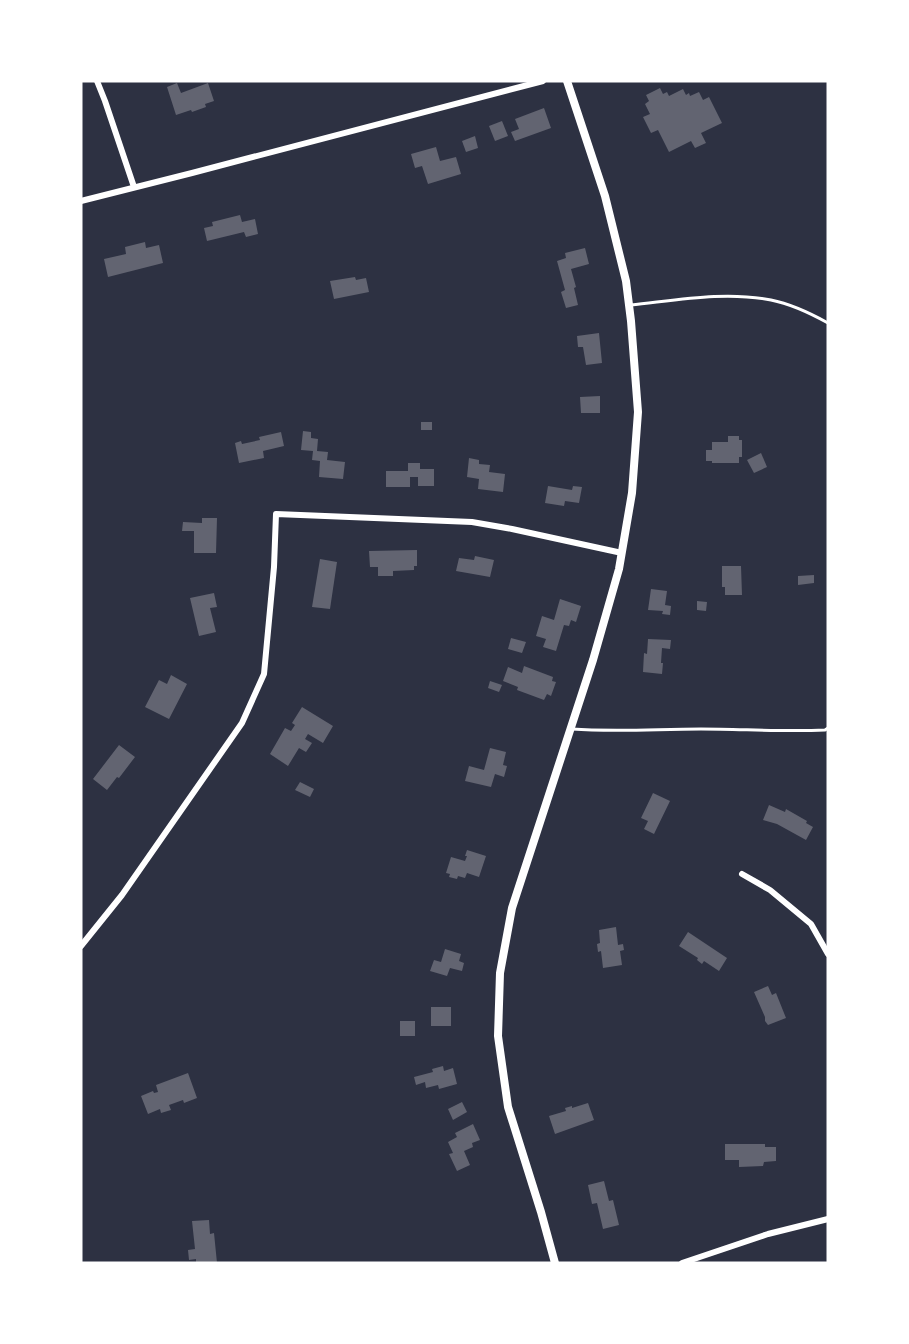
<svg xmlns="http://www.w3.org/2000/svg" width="909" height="1344" font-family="'Archivo Narrow',sans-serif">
<rect width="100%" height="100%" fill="#2d3142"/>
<g fill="#626471">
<path d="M177,83L181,93L208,83L214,101L205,104L206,107L192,112L191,110L176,115L167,87Z"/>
<path d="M660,88L663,94L667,92L669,96L683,89L686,95L689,93L690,96L699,92L703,100L709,97L722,123L701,133L706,143L695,148L691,141L669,152L658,130L651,133L643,117L650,114L645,104L649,101L646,95Z"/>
<path d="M544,108L551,128L515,141L511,132L519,129L515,119Z"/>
<path d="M502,121L508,136L495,141L489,126Z"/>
<path d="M475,136L478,148L466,152L462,141Z"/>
<path d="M436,147L440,161L456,157L461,174L428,184L422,166L415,168L411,154Z"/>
<path d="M240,215L242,222L255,219L258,234L246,237L244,232L207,241L204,228L213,226L212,222Z"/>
<path d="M145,242L146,248L159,245L163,263L108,277L104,259L126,254L125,247Z"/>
<path d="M585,248L589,264L571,269L576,287L574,288L578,305L566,308L561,292L565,290L557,261L566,258L565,253Z"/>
<path d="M355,277L356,280L366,278L369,292L334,299L330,281Z"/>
<path d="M599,333L602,363L586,365L583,347H578L577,336Z"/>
<path d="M600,396V413H581L580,397Z"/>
<rect x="421" y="422" width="11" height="8"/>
<path d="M303,431L311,432V438L318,439L317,451L328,452L327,460L345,462L343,479L319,477L320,461L312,460L313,451L301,450Z"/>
<path d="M281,432L284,446L263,451L264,458L239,463L235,443L241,441L242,444L260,440L259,437Z"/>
<path d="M728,436H739V440H742V457H739V463H712V461H706V450H712V442H728Z"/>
<path d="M761,453L767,467L754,473L747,460Z"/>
<path d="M469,458L479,460V464L490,465L489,472L505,474L503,492L478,489L479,479L467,477Z"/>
<path d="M408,463H420V469H434V486H418V477H410V487H386V471H408Z"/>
<path d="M548,486L572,490L573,486L582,487L579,503L565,501L564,506L545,503Z"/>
<path d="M202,518H217L216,553H194V531H182L183,522L202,523Z"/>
<path d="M417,550V566H414V570L393,571V576H378V567H370L369,551Z"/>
<path d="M475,556L494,560L490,577L456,571L459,558L474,560Z"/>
<path d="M320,559L337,562L330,609L312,607Z"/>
<path d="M722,566H741L742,595H725V587H722Z"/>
<path d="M814,575V583L798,585V576Z"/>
<path d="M651,589L667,591L665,605L671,606L670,615L662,614L663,611L648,610Z"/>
<path d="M214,593L217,607L210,608L216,632L199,636L190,598Z"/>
<path d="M560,599L581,606L576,622L571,620L569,626L564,625L556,651L543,647L546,639L536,636L542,616L554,620Z"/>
<path d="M697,601L707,602L706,611L697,610Z"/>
<path d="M511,638L526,642L522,653L508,649Z"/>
<path d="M648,639L671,640L670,649L662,648L661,663H663L662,674L643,672L644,653L647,654Z"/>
<path d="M524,666L553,677L552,681L556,682L551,696L547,694L544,700L517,690L518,687L503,681L508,667L522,673Z"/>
<path d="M171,675L187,684L169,719L145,707L159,680L167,684Z"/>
<path d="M490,681L502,685L499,692L488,688Z"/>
<path d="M302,707L333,726L323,743L308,734L305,739L312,743L306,752L299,748L288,766L270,754L285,728L291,731L295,725L292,723Z"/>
<path d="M119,745L135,757L119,778L117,777L107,790L93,779Z"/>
<path d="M490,748L506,752L503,765L507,766L504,777L495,774L491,787L465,781L469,766L484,770Z"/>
<path d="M300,782L314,789L310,797L295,790Z"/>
<path d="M653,793L670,801L654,834L644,829L648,821L641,818Z"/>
<path d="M769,805L785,812L786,809L807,821L806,823L813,827L806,840L777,824L763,820Z"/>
<path d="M467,850L486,856L479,877L467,873L465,878L458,876L457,879L449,877L450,874L446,873L451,857L465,861L467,856H465Z"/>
<path d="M616,927L618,945L623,944L624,950L620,951L622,965L603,968L601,951L598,952L597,944L600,943L599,930Z"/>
<path d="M688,932L727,958L719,971L704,961L702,964L697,960L698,958L679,946Z"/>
<path d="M445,949L461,954L459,961L464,963L462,971L450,968L447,976L430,971L434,960L441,962Z"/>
<path d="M768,986L772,995L776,993L786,1018L768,1025L765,1021V1017L754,992Z"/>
<rect x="431" y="1007" width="20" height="19"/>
<rect x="400" y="1021" width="15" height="15"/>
<path d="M443,1066L444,1071L453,1068L457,1084L439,1089L438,1085L426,1088L425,1082L416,1085L414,1077L433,1072L432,1069Z"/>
<path d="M188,1073L197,1098L184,1103L183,1100L169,1105L171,1110L161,1113L160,1109L148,1114L141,1096L153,1091L154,1093L158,1092L156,1085Z"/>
<path d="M462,1102L467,1112L453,1120L448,1109Z"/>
<path d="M588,1103L594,1120L555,1134L549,1116L566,1111L565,1108L572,1106V1108Z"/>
<path d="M473,1124L480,1140L472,1143L473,1147L464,1151L470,1165L457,1171L449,1154L453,1153L448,1142L457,1137L455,1133Z"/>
<path d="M725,1144H765V1147H776V1161L764,1162L763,1166L739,1167V1160H725Z"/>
<path d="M604,1181L609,1201L613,1200L619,1225L603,1229L597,1203L592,1204L588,1185Z"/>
<path d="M209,1220L210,1234L214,1233L217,1263H196V1259L189,1260L188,1250L195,1249L192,1221Z"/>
</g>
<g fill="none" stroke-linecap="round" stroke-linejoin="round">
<g stroke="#fff" stroke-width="3">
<path d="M631,305C678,300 725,291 771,300C791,304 810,313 828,323"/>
<path d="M572,729C615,732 658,729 701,729C742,729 783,732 825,730L828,728"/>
</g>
<g stroke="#fff" stroke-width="6">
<path d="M97,81L105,101L134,187"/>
<path d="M81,201L192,173L543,81"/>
<path d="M742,874L770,890L811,924L828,954"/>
<path d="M81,946L122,895L242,723L264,674L274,567L276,514L472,522L512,529L622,553"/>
<path d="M682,1263L768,1234L828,1219"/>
</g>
<path stroke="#fff" stroke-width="8" d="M555,1263L541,1212L508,1107L498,1036L500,973L512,908L593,660L619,569L632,493L638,412L631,321L626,281L605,196L567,81"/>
</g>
<rect width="909" height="1344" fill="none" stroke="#ffffff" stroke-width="165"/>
</svg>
